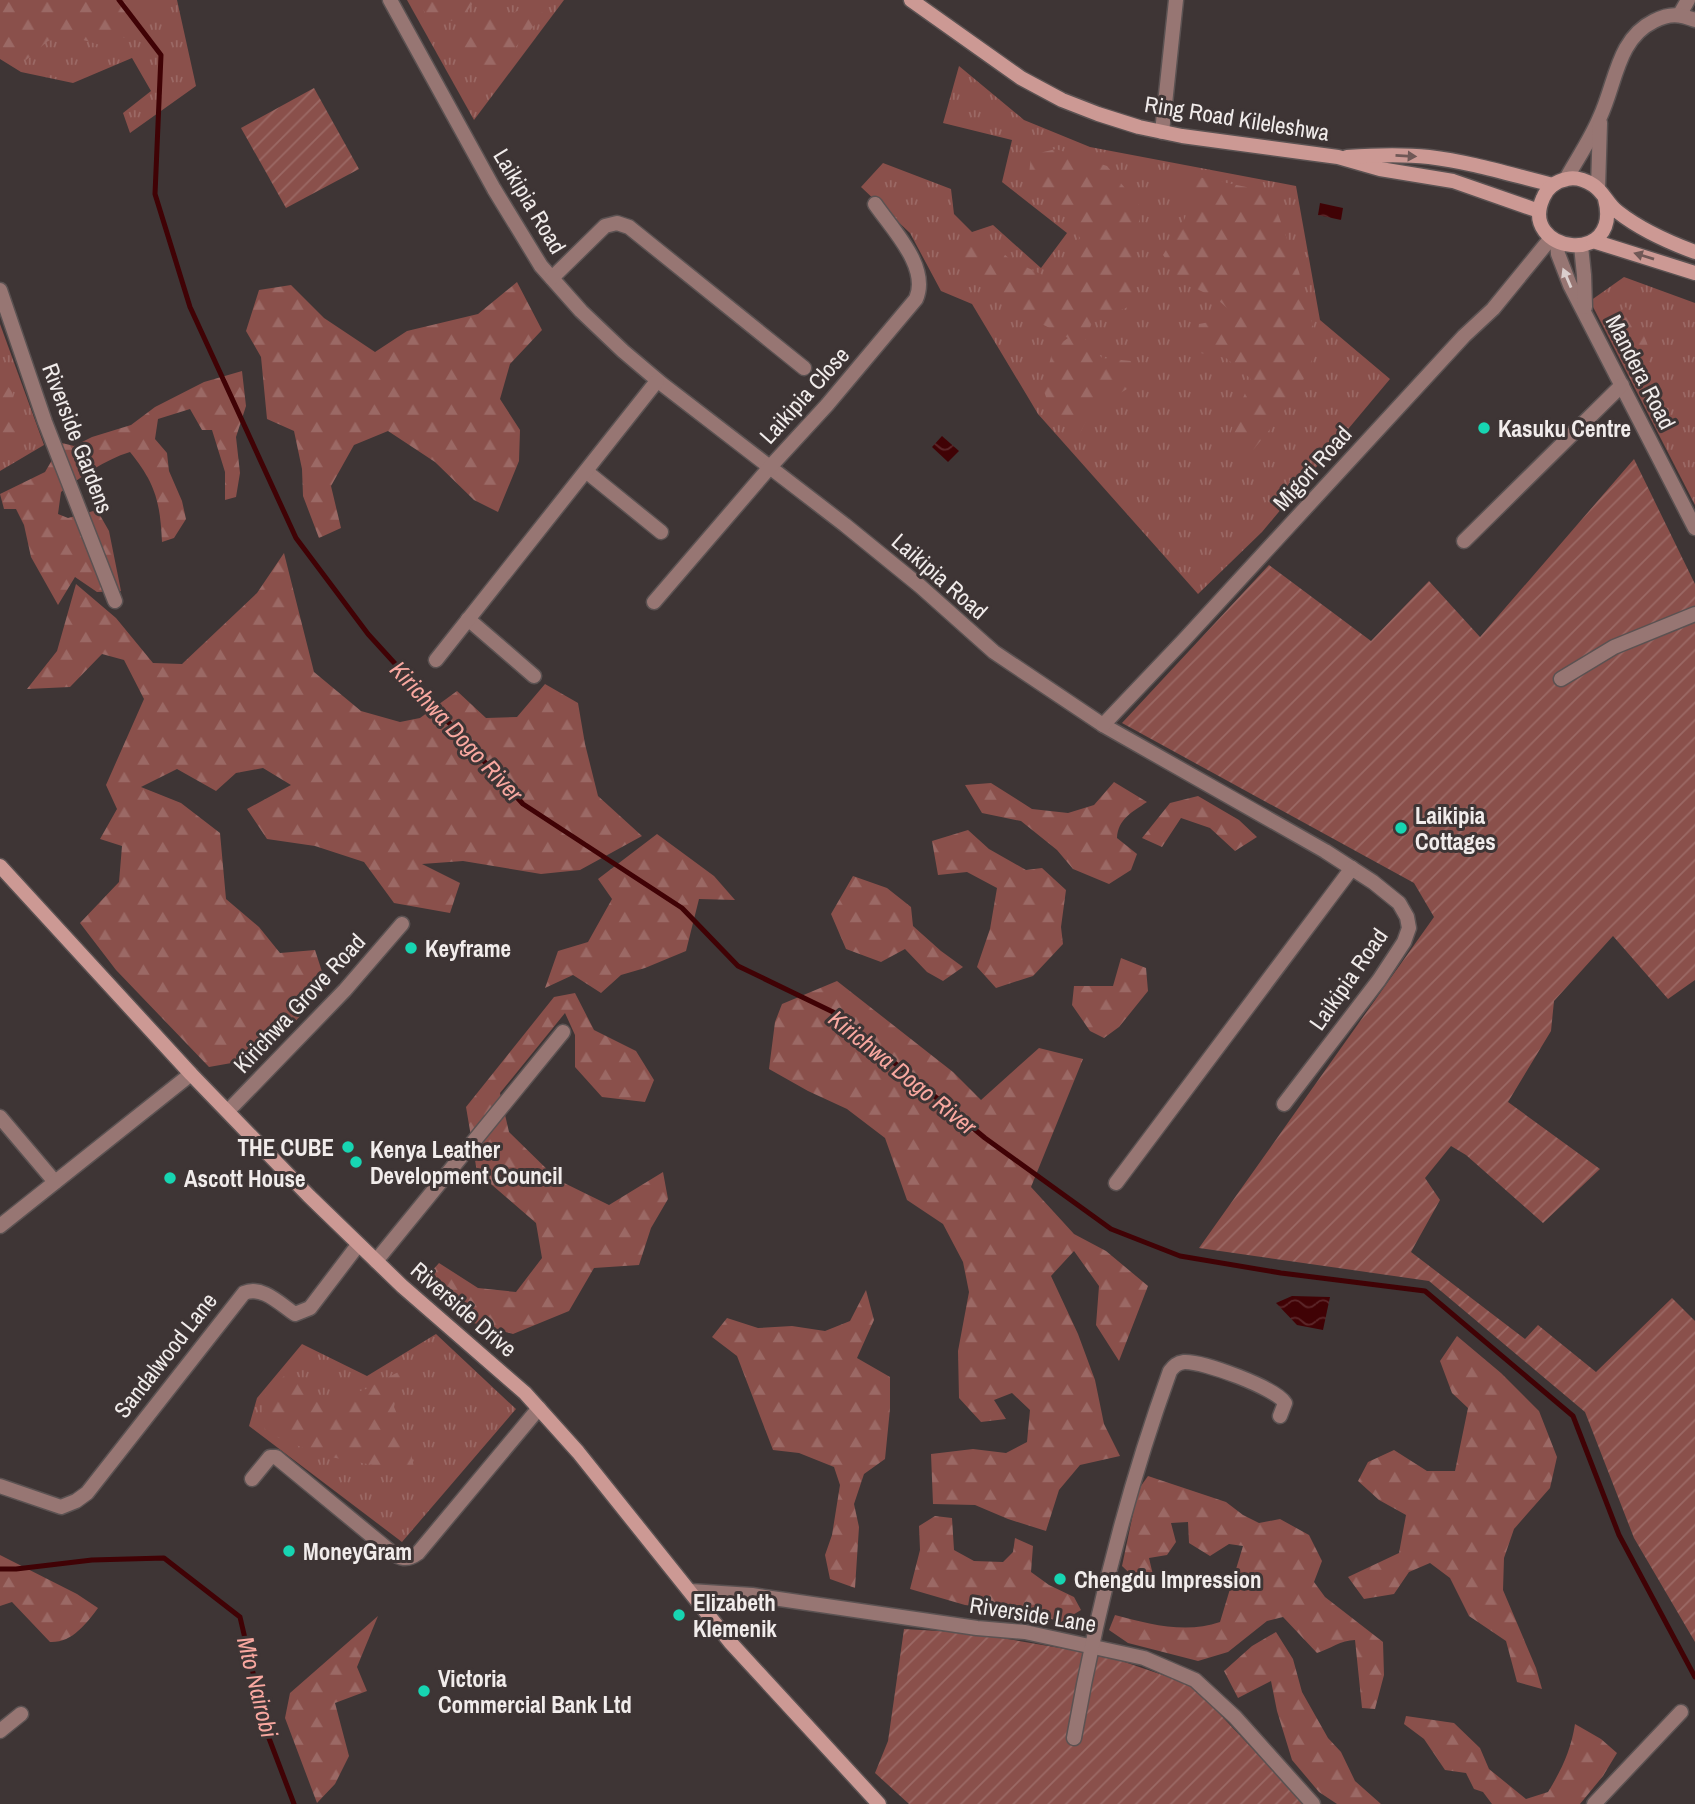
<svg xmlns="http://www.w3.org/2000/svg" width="1695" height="1804" font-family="'Archivo Narrow',sans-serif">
<defs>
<pattern id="grass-tufts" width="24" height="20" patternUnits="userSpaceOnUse" patternTransform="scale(1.75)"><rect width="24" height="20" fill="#8a504b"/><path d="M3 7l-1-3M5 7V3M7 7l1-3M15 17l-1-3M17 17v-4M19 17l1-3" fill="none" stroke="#9b6965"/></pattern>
<pattern id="forest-firs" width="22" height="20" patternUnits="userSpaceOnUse" patternTransform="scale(1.75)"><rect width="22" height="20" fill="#8a504b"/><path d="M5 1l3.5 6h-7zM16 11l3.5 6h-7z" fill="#9b6965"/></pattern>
<pattern id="garden-furrows" width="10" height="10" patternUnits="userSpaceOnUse" patternTransform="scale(1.75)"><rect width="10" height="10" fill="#8a504b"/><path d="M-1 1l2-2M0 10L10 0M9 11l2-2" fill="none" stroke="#9b6965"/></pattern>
<pattern id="water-waves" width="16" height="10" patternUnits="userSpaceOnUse" patternTransform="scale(1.75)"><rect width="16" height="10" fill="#400205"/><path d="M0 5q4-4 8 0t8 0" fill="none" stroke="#5c272a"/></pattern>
</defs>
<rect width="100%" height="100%" fill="#3e3535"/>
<g fill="url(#grass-tufts)">
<path d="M0,0H177L196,86L130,133L123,113L151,91L132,58L73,83L21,72L0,59Z"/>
<path d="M407,0H564L474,120Z"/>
<path d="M959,66L1024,120L1090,147L1296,186L1320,320L1390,379L1262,532L1198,594L1038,414L972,304L941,291L910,233L861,187L883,163L951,189L954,214L972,232L993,225L1041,268L1067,233L1002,182L1012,140L943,123Z"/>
<path d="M1624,277L1695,303V505L1590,301Z"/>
<path d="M0,324L44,445L0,471Z"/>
<path d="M436,1334L516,1409L402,1542L249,1426L257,1398L302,1344L367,1376Z"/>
</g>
<g fill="url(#forest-firs)">
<path d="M0,0H144L146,4L126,37L100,45L70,36L48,41L26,60L0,46Z"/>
<path d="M417,0H475L460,22L440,19L436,30Z"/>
<path d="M534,5L544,14L514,49L498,72L480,79L459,60L465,32L474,13H512Z"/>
<path d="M1056,149L1107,166L1142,209L1134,242L1138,275L1128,307L1092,323L1085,339L1102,358L1131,361L1137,383L1092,410L1079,435L1052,415L1043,388L1053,349L1068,338L1001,302L976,284L946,253L965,241L990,242L1011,260L1047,277L1067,262L1080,238L1062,209L1028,185L1031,155Z"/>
<path d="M1189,175L1270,192L1299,272L1318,346L1301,385L1280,417L1249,455L1228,444L1235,417L1251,379L1226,358L1195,352L1199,324L1237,317L1217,299L1181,281L1163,255L1184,220L1192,202L1168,178Z"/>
<path d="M517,282L542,330L510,364L500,399L520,430L519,461L498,512L474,500L435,462L388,431L354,445L331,486L341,528L319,538L303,496L302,469L294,431L267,419L261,357L246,331L259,290L291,285L324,318L375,352L407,331L478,314Z"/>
<path d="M1626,307C1645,339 1656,344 1645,382L1632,371L1608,321Z"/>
<path d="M242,371L246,406L236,437L240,473L236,497L225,500V472L212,430H202L190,409L158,419L155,439L167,453L169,471L182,501L186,519L174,538L162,542C160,502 156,484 130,452C104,460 82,476 61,492L58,514L68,518L97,510L109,531L121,591L97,592L75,577L58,605L31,557L24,525L16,509H4L0,494L45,472L62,443L74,446L92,437L131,425L155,407L204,382Z"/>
<path d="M0,373L12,392L15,412L31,437L13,447L0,446Z"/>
<path d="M284,553L314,672L361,711L400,722L420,718L457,691L486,718L517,717L545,684L578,703L585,744L598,796L642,836L580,870L541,874L463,861L422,864L460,883L450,913L394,903L364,862L315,846L267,839L247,809L291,785L263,768L236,773L216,791L177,769L141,787L181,803L220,833L226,899L259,927L280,953L315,950L327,987L291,1026L254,1059L209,1067L116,970L80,923L119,882L122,846L100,839L117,809L106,785L144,699L124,660L102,654L70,687L27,689L57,651L76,584L116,618L153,663L182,664L257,593Z"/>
<path d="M1114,782L1147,802C1132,812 1118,819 1117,838L1137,854L1131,870L1109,884L1073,869L1057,850L1021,821L982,813L965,785L991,783L1032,809L1068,813L1094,805Z"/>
<path d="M1198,796L1239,820L1257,837L1235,851L1210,828L1181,818L1162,847L1142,838L1170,803Z"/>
<path d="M968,830L989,849L1026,870L1042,868L1066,890L1061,927L1063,944L1033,976L996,988L977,967L990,929L997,888L967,872L938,875L932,841Z"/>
<path d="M657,834L714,876L735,900L699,899L686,951L645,968L621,975L601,993L573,975L545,988L558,951L588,942L612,899L598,879Z"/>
<path d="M853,876L887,888L911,907L913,926L941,951L963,967L943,981L927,972L905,949L881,962L846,949L831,914Z"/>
<path d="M1121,958L1146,968L1148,991L1119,1027L1104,1038L1090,1031L1072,1005L1074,986H1113Z"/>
<path d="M837,981L953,1072L981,1100L1039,1048L1083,1059L1031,1187L1074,1234L1106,1251L1148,1286L1119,1361L1096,1325L1099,1286L1074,1251L1051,1276L1078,1334L1095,1380L1104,1424L1120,1456L1080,1465L1059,1490L1046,1531L1008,1519L975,1505L933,1504L931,1454L973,1449L1006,1453L1027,1442L1030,1410L1012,1393L994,1400L1006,1419L981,1422L959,1398L958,1351L969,1292L963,1262L943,1224L907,1200L885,1138L847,1109L808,1091L769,1069L775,1022L782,1004Z"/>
<path d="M575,993L594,1030L636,1051L654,1080L645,1102L602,1097L575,1067V1035L565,1013L500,1093L509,1132L558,1180L609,1205L663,1172L668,1199L651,1228L639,1265L594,1268L569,1311L513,1334L463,1320L422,1282L439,1263L478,1288L516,1292L542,1258L536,1223L477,1172L466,1107L554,997Z"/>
<path d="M866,1290L874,1320L857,1358L890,1377V1409L885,1459L864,1474L854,1504L859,1527L855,1588L830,1579L825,1555L832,1535L840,1485L834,1467L799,1453L773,1450L737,1356L712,1337L727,1318L758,1328L792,1326L825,1331L850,1321Z"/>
<path d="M1457,1336L1501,1373L1539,1411L1557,1457L1550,1488L1514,1529L1504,1558L1503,1590L1536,1668L1542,1689L1517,1682L1506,1641L1469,1616L1450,1578L1430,1563L1409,1572L1394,1594L1364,1599L1348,1577L1399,1553L1406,1515L1379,1500L1358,1481L1368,1462L1394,1450L1427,1471H1455L1468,1408L1452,1393L1440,1361Z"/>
<path d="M290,1370L328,1402L366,1389L402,1370L394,1407L409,1442L415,1473L320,1455L265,1432L262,1398Z"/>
<path d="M1148,1476L1226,1502L1243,1515L1259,1523L1280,1519L1309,1535L1322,1561L1314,1582L1325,1597L1383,1642L1384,1675L1375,1709L1362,1708L1355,1640C1341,1640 1330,1649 1317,1653L1283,1617L1267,1621L1228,1652L1198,1661L1128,1643L1109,1630L1115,1615C1148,1624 1186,1634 1220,1622L1243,1546L1229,1544L1210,1556L1189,1543L1188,1522L1171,1523L1176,1542L1167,1555L1149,1558L1153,1575L1146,1589L1122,1566L1138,1490Z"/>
<path d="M935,1516L952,1518L954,1550L974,1561L1003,1562L1013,1552L1015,1538L1033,1546L1031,1572L1049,1585L1074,1597L1081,1610L1061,1622L1032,1613L965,1605L910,1589L920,1550L919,1526Z"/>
<path d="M0,1555L77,1594L98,1608C86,1624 72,1643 50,1642L12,1602L0,1606Z"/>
<path d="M378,1616L357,1667L367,1691L335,1703L349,1756L335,1784L317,1803L285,1718L290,1693Z"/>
<path d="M1276,1632L1293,1659L1302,1692L1328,1738L1341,1752L1355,1781L1381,1804H1337L1319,1792L1292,1760L1277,1711L1271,1681L1238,1698L1224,1671L1252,1646Z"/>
<path d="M1406,1716L1454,1723L1480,1748L1489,1769L1526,1799L1548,1792C1562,1769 1571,1750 1575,1724L1601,1739L1617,1753L1603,1776L1580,1804H1492L1483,1792L1474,1789L1466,1773L1445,1770L1424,1739L1404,1724Z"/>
</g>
<g fill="url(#garden-furrows)">
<path d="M314,88L359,169L286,208L241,128Z"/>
<path d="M1634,459L1695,584V980L1668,999L1613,936L1554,1001L1551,1031L1508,1102L1600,1169L1543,1223L1466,1155L1451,1146L1425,1178L1440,1200L1411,1252L1525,1339L1538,1325L1596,1372L1672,1298L1695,1321V1642L1634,1538L1585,1412L1429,1281L1199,1248L1434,917L1414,883L1122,723L1269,565L1371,641L1429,581L1480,637Z"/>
<path d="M904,1629L973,1633L1107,1656L1192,1685L1305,1804H909L875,1773L888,1741Z"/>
</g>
<g fill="url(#water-waves)">
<path d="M1320,203L1343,208L1341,220L1318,215Z"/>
<path d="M942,436L959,451L948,462L932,447Z"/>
<path d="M1292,1296L1330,1297L1323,1330L1297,1325L1276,1303Z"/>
</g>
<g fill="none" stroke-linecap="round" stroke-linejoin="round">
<g stroke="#400205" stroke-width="5">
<path d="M119,0L161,55L155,194L190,307L296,538L368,634L523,804L682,908L738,966L833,1012L985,1138L1111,1229L1180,1256L1281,1273L1425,1291L1573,1416L1619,1535L1695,1677"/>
<path d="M0,1569H16L92,1560L164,1558L240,1617L267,1733L294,1804"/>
</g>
<g stroke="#5b5252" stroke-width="17">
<g id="street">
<path d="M390,0L494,189L541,266L581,311L623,351L662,384L845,525L920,586L994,652L1103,725L1325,851L1373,882L1399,903L1407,917L1409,928L1404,942L1379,980L1284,1104"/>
<path d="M1680,14L1688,0"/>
<path d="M1162,132L1176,0"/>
<path d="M1566,179C1577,159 1591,139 1600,117C1616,83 1617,39 1654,21C1670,13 1679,14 1695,20"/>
<path d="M1598,188L1600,123"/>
<path d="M1557,242L1558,254L1570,285L1695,528"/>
<path d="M1581,246L1584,275L1585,307"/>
<path d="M552,278L605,226L617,223L629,227L804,368"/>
<path d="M0,290L45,422L115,601"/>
<path d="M587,472L661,532"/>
<path d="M1464,541L1622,385"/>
<path d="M654,602L770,467L827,405L916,299C930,267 892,229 875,204"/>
<path d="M468,619L534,676"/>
<path d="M436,660L657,381"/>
<path d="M1561,679L1614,647L1695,614"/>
<path d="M1103,725L1183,641L1464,336L1493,309L1551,238"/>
<path d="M228,1111L345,990L402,924"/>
<path d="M0,1117L55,1182"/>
<path d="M1116,1183L1352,868"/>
<path d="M0,1226L191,1074"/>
<path d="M376,1261L563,1032"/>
<path d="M252,1479L270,1457H276L390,1551C400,1559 407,1561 418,1553L539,1408"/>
<path d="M0,1486L61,1507L76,1501L87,1493L244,1293C262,1285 280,1304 295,1314L310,1308L358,1245"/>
<path d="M690,1591L752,1595L977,1628L1025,1632L1144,1658L1195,1680L1235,1717L1313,1804"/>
<path d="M0,1731L21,1714"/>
<path d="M1074,1738C1096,1613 1127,1490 1170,1371C1174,1366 1177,1363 1184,1362C1203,1361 1276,1388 1285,1403L1280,1416"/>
<path d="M1594,1804L1681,1712"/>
</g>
</g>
<g stroke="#5b5252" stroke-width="17">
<g id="secondary">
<path d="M911,0L1021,78L1062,100L1098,114L1139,127L1182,136L1338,157L1380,169L1453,181L1539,211"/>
<path d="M1347,157C1374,155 1402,154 1429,157C1471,162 1512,175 1553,185"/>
<path d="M1605,199C1623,268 1518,253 1543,198C1547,188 1556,181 1567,179C1576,177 1585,180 1593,185C1603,191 1608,205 1618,212C1641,230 1668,242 1695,252"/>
<path d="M1593,241L1695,273"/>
<path d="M0,866L191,1074L309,1196L402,1286L525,1393L578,1452L730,1642L879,1804"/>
</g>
</g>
<use href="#street" stroke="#977673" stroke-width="14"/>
<use href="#secondary" stroke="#cc9994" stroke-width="14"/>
</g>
<defs><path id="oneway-solid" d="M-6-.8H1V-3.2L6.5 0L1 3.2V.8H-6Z" transform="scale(1.75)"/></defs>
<g fill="#705856">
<use href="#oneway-solid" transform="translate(1406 156) rotate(3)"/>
<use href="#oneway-solid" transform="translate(1644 256) rotate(-163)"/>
</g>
<use fill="#dacecd" href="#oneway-solid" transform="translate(1567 278) rotate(-113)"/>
<g fill="#17d5b2" stroke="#3e3535" stroke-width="2.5">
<circle cx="1484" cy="428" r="7"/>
<circle cx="1401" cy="828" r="7"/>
<circle cx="411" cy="948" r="7"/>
<circle cx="348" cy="1147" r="7"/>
<circle cx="356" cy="1162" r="7"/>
<circle cx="170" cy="1178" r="7"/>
<circle cx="289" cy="1551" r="7"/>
<circle cx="1060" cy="1579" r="7"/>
<circle cx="679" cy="1615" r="7"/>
<circle cx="424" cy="1691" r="7"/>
</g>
<g text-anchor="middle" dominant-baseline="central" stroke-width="6" stroke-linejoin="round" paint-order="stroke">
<g font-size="23" fill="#f1eceb" stroke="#3e3535">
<text transform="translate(1237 118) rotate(9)">Ring Road Kileleshwa</text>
<text transform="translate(530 201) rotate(59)">Laikipia Road</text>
<text transform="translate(1641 372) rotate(63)">Mandera Road</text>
<text transform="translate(804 395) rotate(-48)">Laikipia Close</text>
<text transform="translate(78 438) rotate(69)">Riverside Gardens</text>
<text transform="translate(1312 468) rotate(-48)">Migori Road</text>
<text transform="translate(940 576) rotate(41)">Laikipia Road</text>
<text transform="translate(1348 979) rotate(-55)">Laikipia Road</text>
<text transform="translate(299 1003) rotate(-47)">Kirichwa Grove Road</text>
<text transform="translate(464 1309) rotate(41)">Riverside Drive</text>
<text transform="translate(165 1355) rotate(-52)">Sandalwood Lane</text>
<text transform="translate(1033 1614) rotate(9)">Riverside Lane</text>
</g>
<g font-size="23" font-weight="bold" fill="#f1eceb" stroke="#3e3535" text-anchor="start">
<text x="1498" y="428">Kasuku Centre</text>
<text x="1415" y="815">Laikipia<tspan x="1415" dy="26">Cottages</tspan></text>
<text x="425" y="948">Keyframe</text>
<text x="334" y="1147" text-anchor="end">THE CUBE</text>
<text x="370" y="1149">Kenya Leather<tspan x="370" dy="26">Development Council</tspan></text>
<text x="184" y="1178">Ascott House</text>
<text x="303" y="1551">MoneyGram</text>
<text x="1074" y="1579">Chengdu Impression</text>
<text x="693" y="1602">Elizabeth<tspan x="693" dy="26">Klemenik</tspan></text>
<text x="438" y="1678">Victoria<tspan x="438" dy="26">Commercial Bank Ltd</tspan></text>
</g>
<g font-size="24" font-style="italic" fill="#f9a8a0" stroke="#3e3535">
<text transform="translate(457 731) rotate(47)">Kirichwa Dogo River</text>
<text transform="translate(903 1072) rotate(39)">Kirichwa Dogo River</text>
<text transform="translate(258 1687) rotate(76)">Mto Nairobi</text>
</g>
</g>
</svg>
